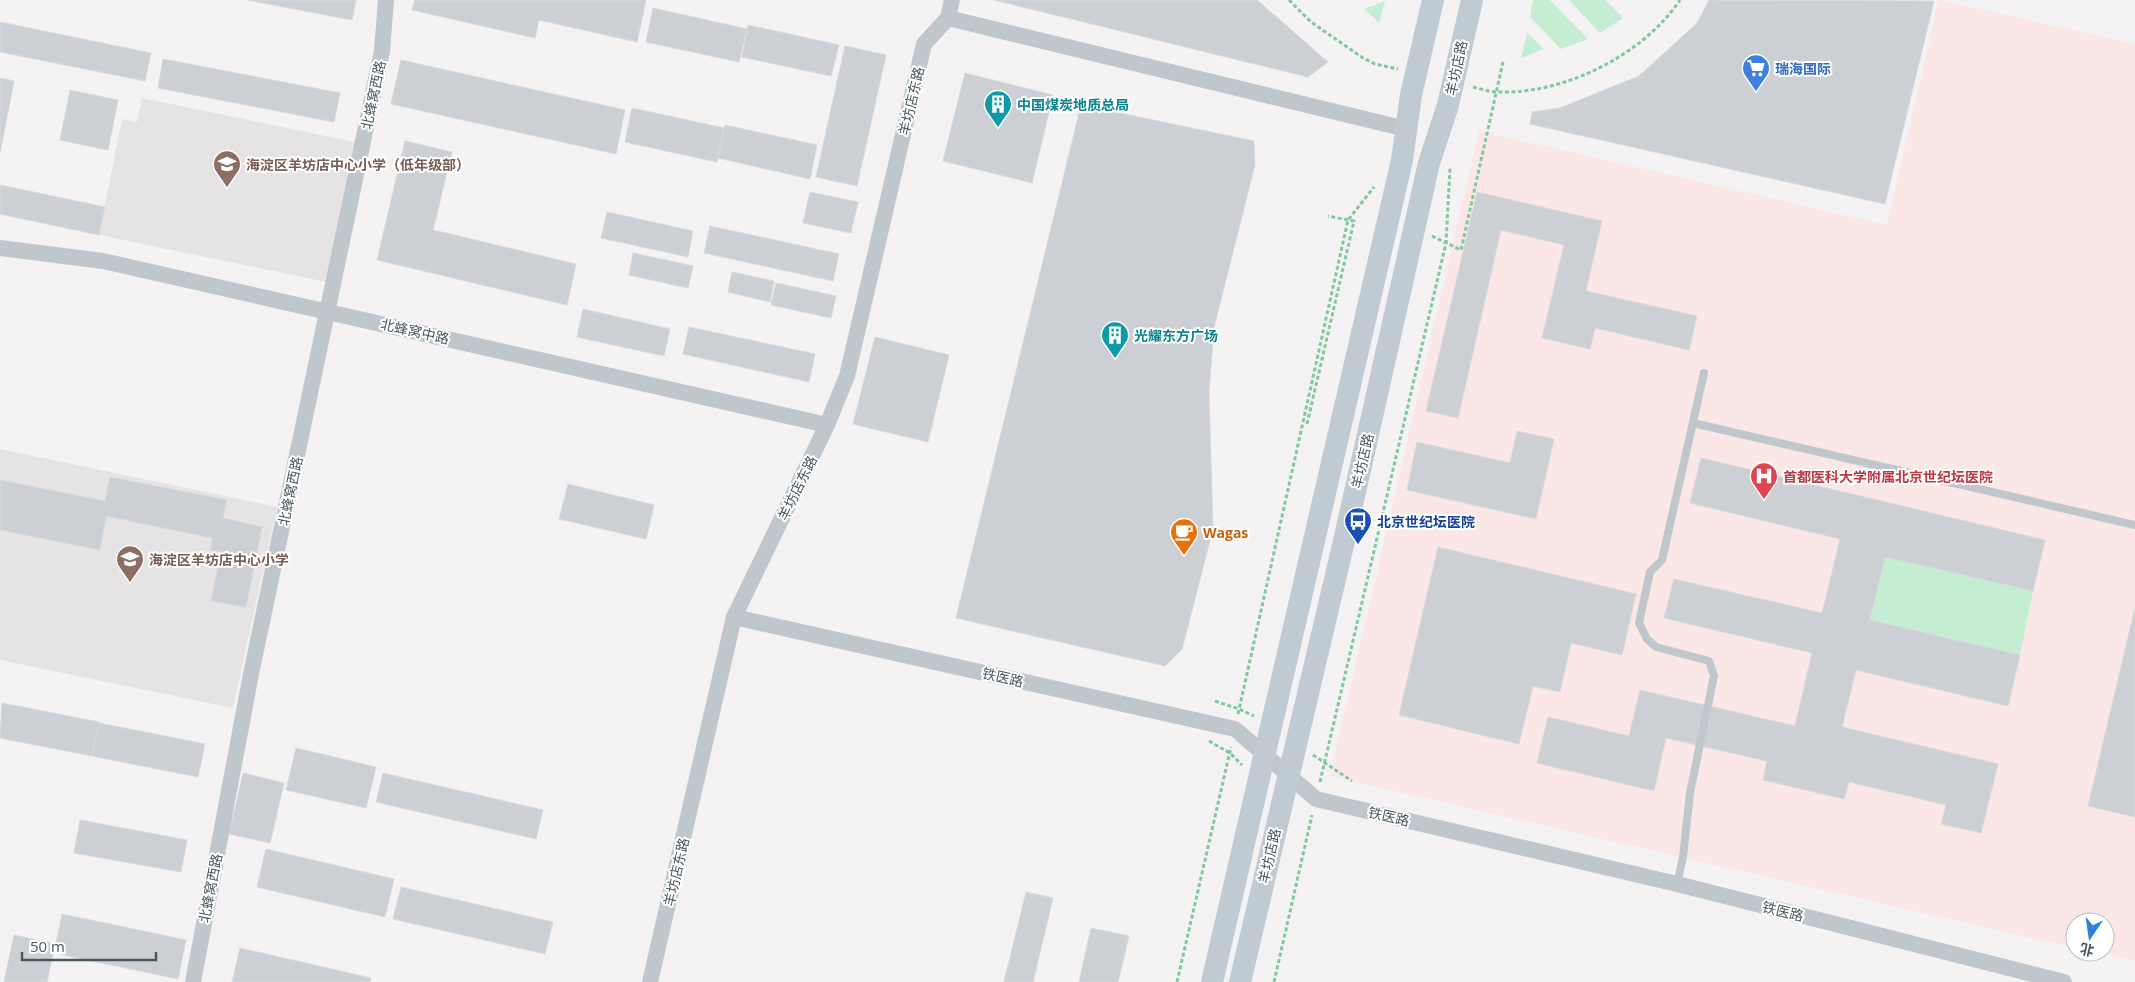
<svg xmlns="http://www.w3.org/2000/svg" width="2135" height="982" font-family="'Open Sans','Noto Sans SC',sans-serif">
<rect width="100%" height="100%" fill="#f4f2f2"/>
<g fill="#e5e3e4">
<path d="M142,98L355,142L327,282L99,235L122,119L137,122Z"/>
<path d="M0,449L277,507L233,708L0,660Z"/>
</g>
<path fill="#fae7e6" d="M1939,0L2135,44V961L2094,952H2105V922H2075V948L1330,776L1479,131L1887,225Z"/>
<g fill="#c5edd2">
<path d="M1533,0H1550L1588,39L1561,49L1530,17Z"/>
<path d="M1569,0H1605L1623,18L1600,33Z"/>
<path d="M1385,1L1379,23L1364,9Z"/>
<path d="M1527,33L1544,49L1521,58Z"/>
<path d="M1885,557L2033,591L2020,655L1870,620Z"/>
</g>
<g fill="#ccd0d4" stroke="#d7d9dd">
<path d="M247,0H356L352,20Z"/>
<path d="M415,0H646L637,42L539,20L535,38L412,10Z"/>
<path d="M994,0H1257L1328,62L1308,77Z"/>
<path d="M1709,0L1934,1L1885,204L1530,124L1532,112L1560,108L1639,76L1697,23Z"/>
<path d="M653,8L747,29L739,62L646,42Z"/>
<path d="M0,22L151,53L145,81L0,52Z"/>
<path d="M748,25L839,45L831,76L742,57Z"/>
<path d="M845,46L886,55L857,186L816,177Z"/>
<path d="M163,59L340,93L334,122L158,88Z"/>
<path d="M401,60L625,110L616,154L391,104Z"/>
<path d="M965,73L1053,95L1032,183L943,161Z"/>
<path d="M0,78L14,81L0,153Z"/>
<path d="M70,90L118,100L108,150L60,140Z"/>
<path d="M1081,105L1254,141L1255,165L1214,327L1209,391L1213,529L1182,649L1165,666L956,618Z"/>
<path d="M632,108L724,128L717,162L625,142Z"/>
<path d="M725,125L817,145L810,179L718,158Z"/>
<path d="M405,141L452,152L433,230L576,264L567,305L377,260Z"/>
<path d="M0,185L105,207L99,235L0,214Z"/>
<path d="M810,192L858,202L851,233L803,223Z"/>
<path d="M1477,192L1602,221L1586,291L1697,316L1689,350L1595,328L1590,349L1542,338L1564,245L1501,230L1458,418L1426,411Z"/>
<path d="M607,212L693,231L688,257L601,238Z"/>
<path d="M710,226L839,254L833,281L704,253Z"/>
<path d="M633,253L693,266L688,288L629,275Z"/>
<path d="M732,272L774,281L770,302L728,292Z"/>
<path d="M776,283L836,296L831,318L771,305Z"/>
<path d="M583,309L670,329L664,356L577,337Z"/>
<path d="M689,327L815,354L809,382L683,354Z"/>
<path d="M875,337L949,355L928,442L853,424Z"/>
<path d="M1517,431L1554,439L1536,519L1407,490L1417,442L1510,463Z"/>
<path d="M1701,458L2045,540L2033,591L1885,557L1870,620L2020,655L2008,706L1856,670L1842,727L1998,764L1981,833L1941,824L1946,805L1849,782L1844,799L1763,780L1767,761L1666,738L1654,791L1537,763L1548,717L1629,736L1640,690L1795,726L1812,653L1664,618L1674,579L1822,613L1840,539L1690,503Z"/>
<path d="M110,477L227,500L223,518L262,527L246,607L211,601L221,552L210,550L212,538L106,516L100,550L0,530V480L105,501Z"/>
<path d="M568,484L654,505L646,539L559,519Z"/>
<path d="M1438,547L1636,594L1622,655L1571,643L1560,692L1533,686L1519,744L1399,715Z"/>
<path d="M2135,608V817L2088,806Z"/>
<path d="M2,703L99,722L92,756L0,738Z"/>
<path d="M99,723L205,744L198,777L92,756Z"/>
<path d="M296,748L376,767L366,808L286,790Z"/>
<path d="M243,773L284,783L270,843L229,834Z"/>
<path d="M383,773L543,810L536,839L376,802Z"/>
<path d="M80,820L187,840L181,872L74,853Z"/>
<path d="M266,849L394,879L385,917L257,887Z"/>
<path d="M401,887L553,922L545,954L393,919Z"/>
<path d="M1026,892L1053,898L1033,982H1004Z"/>
<path d="M62,914L186,940L178,979L54,953Z"/>
<path d="M1091,928L1129,936L1118,982H1079Z"/>
<path d="M14,935L55,944L47,982H4Z"/>
<path d="M240,948L371,978L370,982H232Z"/>
</g>
<g fill="none" stroke-linecap="round" stroke-linejoin="round">
<g stroke="#80c99f" stroke-width="3" stroke-dasharray="4 2.5" stroke-linecap="butt">
<path d="M1289,0L1311,22L1363,58L1375,64L1398,69"/>
<path d="M1473,87C1481,89 1490,92 1499,92C1565,94 1643,55 1680,0"/>
<path d="M1432,236L1461,250L1503,62"/>
<path d="M1307,424L1354,221L1328,216"/>
<path d="M1215,701L1239,709L1254,716"/>
<path d="M1238,714L1348,220L1374,187"/>
<path d="M1209,741L1230,753L1242,765"/>
<path d="M1313,755L1352,781"/>
<path d="M1320,782L1446,243L1450,168"/>
<path d="M1177,982L1231,747"/>
<path d="M1274,982L1312,815"/>
</g>
<g stroke="#bfc7cd" stroke-width="8">
<path d="M1693,423L2135,525"/>
<path d="M1677,884L1683,857L1690,793L1714,676L1709,661L1656,647L1647,639L1639,623L1650,572L1662,560L1704,373"/>
</g>
<g stroke="#bfc7cd" stroke-width="16">
<path d="M948,18L1406,129"/>
<path d="M0,248L103,261L827,425"/>
<path d="M734,617L1235,729L1316,799L1677,884L2064,982"/>
<path d="M193,982L251,674L382,51L386,0"/>
<path d="M650,982L734,617L827,425L847,376L924,44L948,18L952,0"/>
</g>
<g stroke="#c0cad2" stroke-width="22">
<path d="M1212,982L1402,160L1411,95L1433,0"/>
<path d="M1240,982L1344,541L1429,163L1448,105L1472,0"/>
</g>
</g>
<defs>
<g id="supermarket-pin" transform="scale(1.4375)"><path d="M0 17L-7.5 6A9.5 9.5 0 1 1 7.5 6Z" fill="#3f7fe0" stroke="#fff"/><path d="M-6-5.5h2.5l.6 2H6L4.5 2H-2.5L-4.4-4H-6ZM-1.5 3.2a1.3 1.3 0 1 0 .1 0ZM3 3.2a1.3 1.3 0 1 0 .1 0Z" fill="#fff"/></g>
<g id="building-pin" transform="scale(1.4375)"><path d="M0 17L-7.5 6A9.5 9.5 0 1 1 7.5 6Z" fill="#0f9aa8" stroke="#fff"/><path d="M-4-6H4V6H1V3H-1V6H-4ZM-2.5-4.3h1.7v1.8h-1.7ZM.8-4.3h1.7v1.8H.8ZM-2.5-1h1.7V.8h-1.7ZM.8-1h1.7V.8H.8Z" fill="#fff"/></g>
<g id="school-pin" transform="scale(1.4375)"><path d="M0 17L-7.5 6A9.5 9.5 0 1 1 7.5 6Z" fill="#8d6e63" stroke="#fff"/><path d="M0-5L7-2L0 1L-7-2ZM-4 1L0 2.5L4 1V4Q0 6-4 4Z" fill="#fff"/></g>
<g id="hospital-pin" transform="scale(1.4375)"><path d="M0 17L-7.5 6A9.5 9.5 0 1 1 7.5 6Z" fill="#e0444e" stroke="#fff"/><path d="M-5-5h3v3.5h4V-5h3V5h-3V1.5h-4V5h-3Z" fill="#fff"/></g>
<g id="bus-pin" transform="scale(1.4375)"><path d="M0 17L-7.5 6A9.5 9.5 0 1 1 7.5 6Z" fill="#1a4fb4" stroke="#fff"/><path d="M-5-6H5V4H4V6H2V4H-2V6H-4V4H-5ZM-3.5-4V0h7V-4ZM-3.5 1.2v1.5H-2V1.2ZM2 1.2v1.5H3.5V1.2Z" fill="#fff"/></g>
<g id="cafe-pin" transform="scale(1.4375)"><path d="M0 17L-7.5 6A9.5 9.5 0 1 1 7.5 6Z" fill="#e8710a" stroke="#fff"/><path d="M-5.5-4.5H6V0H3Q3 3.5 0 3.5H-2.5Q-5.5 3.5-5.5 0ZM3-3.2v2h1.7v-2ZM-6 4.5H4V6H-6Z" fill="#fff"/></g>
</defs>
<g fill-rule="evenodd">
<use href="#supermarket-pin" x="1756" y="68"/>
<use href="#building-pin" x="998" y="104"/>
<use href="#school-pin" x="227" y="164"/>
<use href="#building-pin" x="1115" y="335"/>
<use href="#hospital-pin" x="1764" y="476"/>
<use href="#bus-pin" x="1358" y="521"/>
<use href="#cafe-pin" x="1184" y="532"/>
<use href="#school-pin" x="130" y="559"/>
</g>
<g text-anchor="middle" dominant-baseline="central" stroke-width="4" stroke-linejoin="round" paint-order="stroke">
<g font-size="14" fill="#4b575e" stroke="#fff">
<text transform="translate(1456 68) rotate(-78)">羊坊店路</text>
<text transform="translate(373 95) rotate(-78)">北蜂窝西路</text>
<text transform="translate(911 101) rotate(-77)">羊坊店东路</text>
<text transform="translate(415 331) rotate(13)">北蜂窝中路</text>
<text transform="translate(1362 461) rotate(-77)">羊坊店路</text>
<text transform="translate(797 488) rotate(-64)">羊坊店东路</text>
<text transform="translate(290 491) rotate(-78)">北蜂窝西路</text>
<text transform="translate(1003 677) rotate(13)">铁医路</text>
<text transform="translate(1389 816) rotate(13)">铁医路</text>
<text transform="translate(1269 856) rotate(-77)">羊坊店路</text>
<text transform="translate(676 872) rotate(-77)">羊坊店东路</text>
<text transform="translate(210 888) rotate(-79)">北蜂窝西路</text>
<text transform="translate(1783 911) rotate(14)">铁医路</text>
</g>
<g font-size="14" font-weight="bold" fill="#366cbe" stroke="#fff" text-anchor="start">
<text x="1775" y="68">瑞海国际</text>
</g>
<g font-size="14" font-weight="bold" fill="#0d838f" stroke="#fff" text-anchor="start">
<text x="1017" y="104">中国煤炭地质总局</text>
<text x="1134" y="335">光耀东方广场</text>
</g>
<g font-size="14" font-weight="bold" fill="#785e54" stroke="#fff" text-anchor="start">
<text x="246" y="164">海淀区羊坊店中心小学（低年级部）</text>
<text x="149" y="559">海淀区羊坊店中心小学</text>
</g>
<g font-size="14" font-weight="bold" fill="#be3a42" stroke="#fff" text-anchor="start">
<text x="1783" y="476">首都医科大学附属北京世纪坛医院</text>
</g>
<g font-size="14" font-weight="bold" fill="#164399" stroke="#fff" text-anchor="start">
<text x="1377" y="521">北京世纪坛医院</text>
</g>
<g font-size="14" font-weight="bold" fill="#c56008" stroke="#fff" text-anchor="start">
<text x="1203" y="532">Wagas</text>
</g>
</g>
<g transform="translate(2090 937) rotate(193)"><circle r="24" fill="#ffffff" stroke="#b7bcbf"/>
<path d="M0-4L9 19L0 12L-9 19Z" fill="#2983d7"/>
<text y="-8" font-size="14" font-weight="bold" text-anchor="middle" fill="#4b575e">北</text>
</g>
<path d="M22 952v8h134v-8" fill="none" stroke="#4b575e" stroke-width="2.5"/>
<text x="30" y="952" font-size="15" fill="#4b575e" stroke="#ffffff" stroke-width="4" paint-order="stroke">50 m</text>
</svg>
